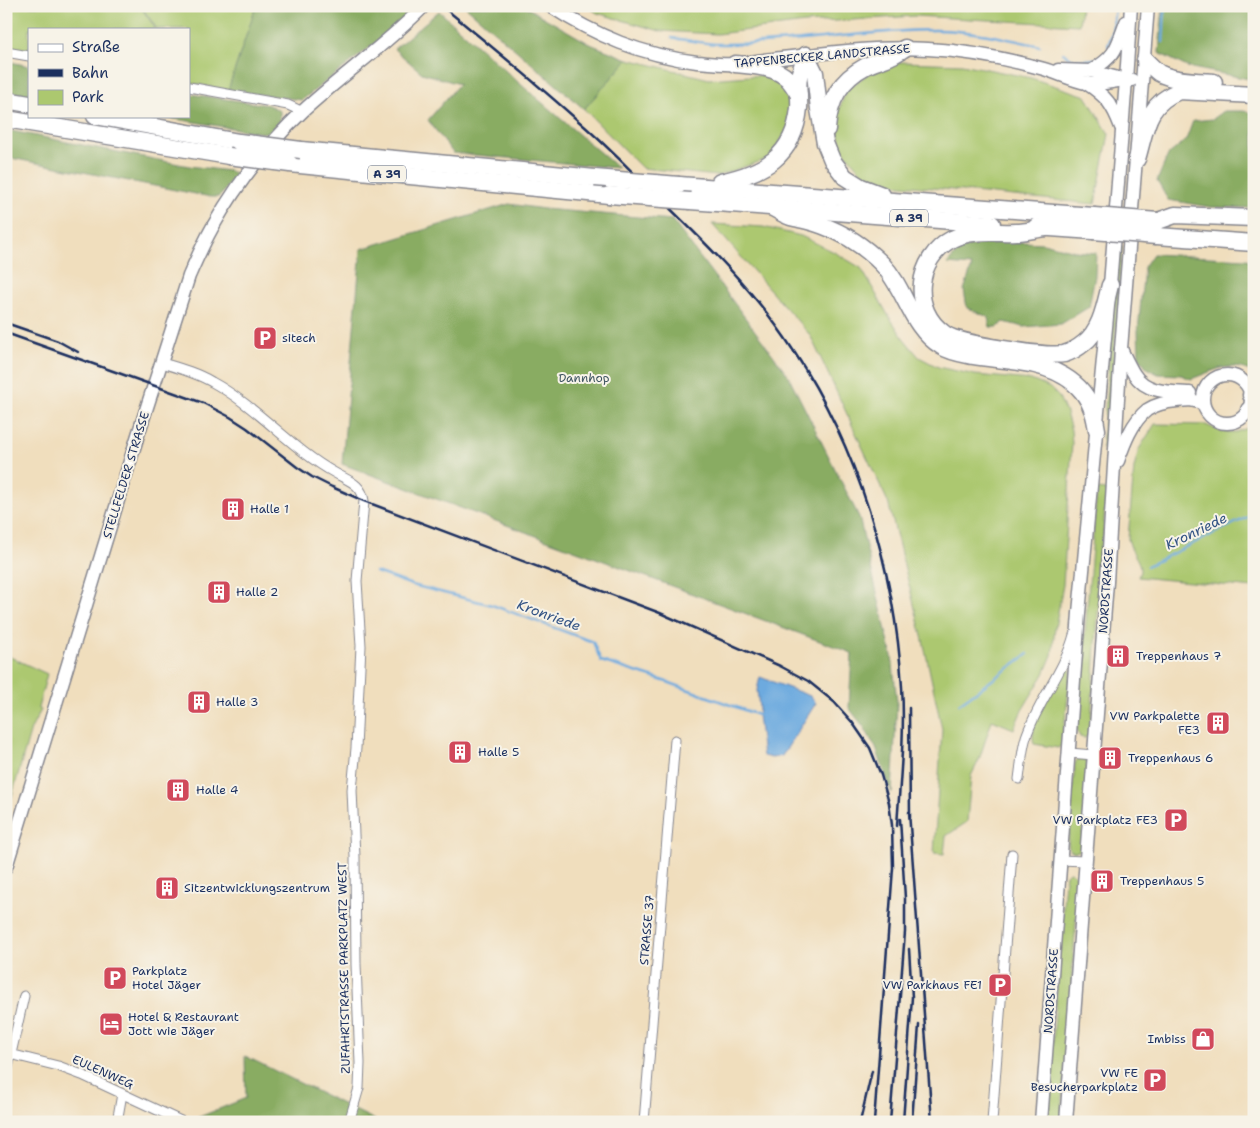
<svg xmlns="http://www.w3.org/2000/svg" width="1260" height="1128" font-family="'Shantell Sans',sans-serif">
<rect width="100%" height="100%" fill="#f7f3e8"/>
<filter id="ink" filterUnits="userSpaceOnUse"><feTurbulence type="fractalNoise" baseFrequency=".02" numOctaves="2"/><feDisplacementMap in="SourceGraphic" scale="10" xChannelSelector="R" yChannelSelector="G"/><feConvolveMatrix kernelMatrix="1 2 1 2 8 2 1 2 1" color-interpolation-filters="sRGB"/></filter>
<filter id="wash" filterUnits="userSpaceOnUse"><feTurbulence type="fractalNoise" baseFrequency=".0096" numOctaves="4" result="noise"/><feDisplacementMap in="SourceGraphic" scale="20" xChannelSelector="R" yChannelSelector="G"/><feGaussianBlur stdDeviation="1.12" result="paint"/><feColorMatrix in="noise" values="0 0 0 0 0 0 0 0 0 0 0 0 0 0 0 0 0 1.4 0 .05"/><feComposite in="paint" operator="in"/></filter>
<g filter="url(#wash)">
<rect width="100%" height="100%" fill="#f0debd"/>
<g fill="#acc86f" stroke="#647c66">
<path d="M6,6H140L156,29H29V52L6,47Z"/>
<path d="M141,6H256L228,90L189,83V29H157Z"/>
<path d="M587,6H1081L1079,25L915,16L805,23L717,34L660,31L597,13Z"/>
<path d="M628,59L709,79L764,75L783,83L790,95L792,109L790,125L770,158L717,176L642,168L584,109Z"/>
<path d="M901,62L962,64L1031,78L1086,96L1109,134L1095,204L892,184L861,172L841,148L836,117L847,89L872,71Z"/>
<path d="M712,224L763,227L801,236L834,252L861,268L888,315L904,339L919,357L938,367L975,375L1031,380L1050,388L1059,397L1066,413L1071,430L1072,444L1063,585L1055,628L1052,655L1044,674L1021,712L1014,729L992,720L979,760L971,776L967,822L946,836L944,854L934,853L942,729L923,640L888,502L810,335Z"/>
<path d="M1118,246L1122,247L1107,448H1102Z"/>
<path d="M1155,424L1206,425L1222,432H1236L1254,426V588L1138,577C1144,565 1135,558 1131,548C1130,545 1129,542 1128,539L1134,468L1139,449Z"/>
<path d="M1097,489L1106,490L1091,721L1088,736L1085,738L1080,737L1078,733L1077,728Z"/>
<path d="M6,655L47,674L38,708L41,710L31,729L6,817Z"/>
<path d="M1069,668L1071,672L1062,745L1058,748L1034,744C1028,725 1048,699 1058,683C1062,678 1063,671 1069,668Z"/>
<path d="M1078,759H1083L1087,761L1082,844L1079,851L1074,852L1069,849L1068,843L1075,763Z"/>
<path d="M1069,872C1075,873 1077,875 1079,881L1061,1122H1047L1065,880L1066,875Z"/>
</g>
<g fill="#89ac62" stroke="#526e60">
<path d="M256,6H417L391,31L302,100L228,90Z"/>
<path d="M465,6H524L590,44L628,59L584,109Z"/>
<path d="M1163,6H1254V80L1187,67L1159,53Z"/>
<path d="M439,11L518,82L618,168L453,153L428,120L459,84L422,73L394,49Z"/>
<path d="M6,61L29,66V95L6,91Z"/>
<path d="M189,94L268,105L275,108L280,111V121L268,132L262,133L157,116H189Z"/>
<path d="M1224,111H1243L1254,113V208L1210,207L1168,200L1157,181L1168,155L1186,140L1193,121L1213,119Z"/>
<path d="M6,130L189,166L229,171L236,173L222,194L218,197H211L6,157Z"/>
<path d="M509,204L544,209L672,220L788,375L859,517L892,656L897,702L892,793L876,748L864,727L849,708L852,653L342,464L361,249Z"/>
<path d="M1001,241L1043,243L1075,251L1096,253L1095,276L1089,307L1061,324L1024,327L1004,322L998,327H990L988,317L967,308L964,290L972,266L947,264L961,248Z"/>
<path d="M1153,254L1246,259L1254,261V373C1229,360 1214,371 1191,379L1181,375L1158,374L1147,368L1139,357L1138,331L1144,267Z"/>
<path d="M245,1056L375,1120V1122H187L246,1098Z"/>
</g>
<path fill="#6daadf" stroke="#446c9e" d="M760,677L810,696L816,703L782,756L772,758L763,756L758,715L759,707L757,690Z"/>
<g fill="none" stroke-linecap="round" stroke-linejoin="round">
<g stroke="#6daadf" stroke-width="2.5">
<path d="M672,38C688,40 705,44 721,44C793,45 863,30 935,30C971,30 1005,38 1040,46"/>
<path d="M1163,42L1165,6"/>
<path d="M1108,46L1112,34L1115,6"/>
<path d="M1063,53C1074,61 1080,61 1094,59"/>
<path d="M1147,566L1254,514"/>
<path d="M376,572L412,585L492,605L593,642L601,661L670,683L758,715"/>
<path d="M959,704L1028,654"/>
</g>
</g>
</g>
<g filter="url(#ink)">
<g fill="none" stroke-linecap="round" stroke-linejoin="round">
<g stroke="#86868e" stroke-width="11">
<g id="street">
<path d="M6,52L29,56"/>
<path d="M189,87L288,105L303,112"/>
<path d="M162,363C179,368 197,373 212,382C258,407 290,448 335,473C349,481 362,484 364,501L357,581L361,646L356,748L352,790L355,857L356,964L360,1063L359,1088L349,1122"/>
<path d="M1069,753L1094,755"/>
<path d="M1019,779C1021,765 1022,750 1026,737C1038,701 1064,672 1074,635"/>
<path d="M1060,860L1085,861"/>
<path d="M10,1054L58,1066L82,1075L183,1122"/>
<path d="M6,1076L24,996"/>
<path d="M117,1122L122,1094"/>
<path d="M644,1122L675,740"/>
<path d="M992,1122L1012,854"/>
</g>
</g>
<g stroke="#86868e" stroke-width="15">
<g id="secondary">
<path d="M550,6C596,36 642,55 697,62C710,63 723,65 735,64C748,63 760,60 773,59C823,53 878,46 928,49C965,51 1008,59 1044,69C1058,73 1073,81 1087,83C1104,86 1117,79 1132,80"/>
<path d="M1058,70L1091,71L1122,79"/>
<path d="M1091,71C1116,56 1116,49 1126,22"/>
<path d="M1086,83C1107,97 1112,104 1121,127"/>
<path d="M1121,349C1125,357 1129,366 1134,374C1146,393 1169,392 1190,393"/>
<circle cx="1227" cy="399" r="24"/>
<path d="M1118,461C1124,444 1132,422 1147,410C1156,404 1166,402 1177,401C1187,400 1194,399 1203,404"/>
<path d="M6,867L138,435L189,276C196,260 203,244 212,228C236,185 267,145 303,111C342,75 387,44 424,6"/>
<path d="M1041,1122L1079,613L1110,285L1126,80L1131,6"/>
<path d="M1066,1122L1107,582L1121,349L1148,6"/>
</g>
</g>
<g stroke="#86868e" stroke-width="19">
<g id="highway">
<path d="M806,55L815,73L819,109L825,143L832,160L845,177L861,187L882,195"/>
<path d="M1145,60C1149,64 1154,69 1159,73C1173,81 1198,81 1214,82"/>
<path d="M735,64C753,66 774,66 788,79C792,83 796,90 799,95"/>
<path d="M6,100L29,104"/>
<path d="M95,116L239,142"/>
<path d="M6,119L229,156"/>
<path d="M827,129C829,100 840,80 866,66C874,62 883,60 891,56C896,54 900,51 905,48"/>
<path d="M301,150L595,178"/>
<path d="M1137,159C1146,129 1146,104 1179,91L1254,95"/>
<path d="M290,164L410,176L609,195"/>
<path d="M720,182C763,173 794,157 799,108C800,98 797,87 799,77C800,70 804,62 806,55"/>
<path d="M679,185L1094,216"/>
<path d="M690,201L992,224"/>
<path d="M771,207C777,210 783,214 788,216C792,218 796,218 799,219C807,220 814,223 821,225C844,233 865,247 882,264C906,289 910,327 941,346C950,352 963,354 973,356C989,359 1004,359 1019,362C1050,366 1083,379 1093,412C1095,418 1096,424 1097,430"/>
<path d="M1158,221L1175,215L1254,218"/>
<path d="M1036,227L1093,231"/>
<path d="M1046,228C1036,229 1026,232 1016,232C995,233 972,229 952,239C916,258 910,310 945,334C959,344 1046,357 1064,354C1071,352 1078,348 1084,343C1101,330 1105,305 1110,285"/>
<path d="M1157,236L1254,243"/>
<path d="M1251,395L1254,396"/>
<path d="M1249,410L1254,409"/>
</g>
</g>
<use href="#street" stroke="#fff" stroke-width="9"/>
<use href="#secondary" stroke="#fff" stroke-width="12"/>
<use href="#highway" stroke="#fff" stroke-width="16"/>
<g stroke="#1b2f5e" stroke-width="2.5">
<path d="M442,6C490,45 537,84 583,125C608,147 631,171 655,194C705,242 755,291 793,350C858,448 895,569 902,687C905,733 900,780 897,826"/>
<path d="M6,323L58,341L78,352"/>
<path d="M6,333L203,403L230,417L247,428L297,467L312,477L332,487L364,501L660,613L780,666L808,681L834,702L852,722L870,748L881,775L889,803L892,825L893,868L874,1122"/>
<path d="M909,708L910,818"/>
<path d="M909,812L932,1122"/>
<path d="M860,1122L872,1071"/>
<path d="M890,1122L905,932V898L900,819"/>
<path d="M903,1122L911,1011L912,997L909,949"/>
<path d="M912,1122L919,1025"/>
</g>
<g stroke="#86868e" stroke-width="19" stroke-linecap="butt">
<g id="highway-bridge">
<path d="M239,142L301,150"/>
<path d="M229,156L290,164"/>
<path d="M595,178L679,185"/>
<path d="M609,195L690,201"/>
<path d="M1094,216L1158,221"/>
<path d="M1093,231L1157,236"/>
</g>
</g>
<use href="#highway-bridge" stroke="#fff" stroke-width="16"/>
</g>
</g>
<defs>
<g id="parking-square" transform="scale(1.25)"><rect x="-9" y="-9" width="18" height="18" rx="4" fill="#d1495b" stroke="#f7f3e8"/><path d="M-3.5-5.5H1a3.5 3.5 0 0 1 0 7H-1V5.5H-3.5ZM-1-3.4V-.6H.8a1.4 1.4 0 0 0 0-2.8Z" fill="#fff"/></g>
<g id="building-square" transform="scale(1.25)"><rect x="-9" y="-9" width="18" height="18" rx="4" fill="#d1495b" stroke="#f7f3e8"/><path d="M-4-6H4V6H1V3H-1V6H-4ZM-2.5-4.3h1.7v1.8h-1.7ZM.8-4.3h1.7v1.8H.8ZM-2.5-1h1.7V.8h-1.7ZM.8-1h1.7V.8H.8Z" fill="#fff"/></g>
<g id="hotel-square" transform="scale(1.25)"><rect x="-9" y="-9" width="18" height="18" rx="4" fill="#d1495b" stroke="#f7f3e8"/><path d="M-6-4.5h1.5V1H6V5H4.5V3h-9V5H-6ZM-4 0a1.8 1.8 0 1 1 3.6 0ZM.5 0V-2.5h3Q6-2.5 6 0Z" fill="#fff"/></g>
<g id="shop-square" transform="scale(1.25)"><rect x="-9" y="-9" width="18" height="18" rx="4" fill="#d1495b" stroke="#f7f3e8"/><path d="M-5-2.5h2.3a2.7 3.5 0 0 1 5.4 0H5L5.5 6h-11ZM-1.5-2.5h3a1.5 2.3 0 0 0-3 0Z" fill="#fff"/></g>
</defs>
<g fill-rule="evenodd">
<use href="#parking-square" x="265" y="338"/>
<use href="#building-square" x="233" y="509"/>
<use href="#building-square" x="219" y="592"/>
<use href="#building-square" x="1118" y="656"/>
<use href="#building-square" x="199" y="702"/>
<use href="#building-square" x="1218" y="723"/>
<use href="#building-square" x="460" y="752"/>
<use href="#building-square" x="1110" y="758"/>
<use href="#building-square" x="178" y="790"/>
<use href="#parking-square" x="1176" y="820"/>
<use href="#building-square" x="1102" y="881"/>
<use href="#building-square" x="167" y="888"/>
<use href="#parking-square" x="115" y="978"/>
<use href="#parking-square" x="1000" y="985"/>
<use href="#hotel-square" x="111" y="1024"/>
<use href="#shop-square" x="1203" y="1039"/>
<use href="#parking-square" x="1155" y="1080"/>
</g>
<g text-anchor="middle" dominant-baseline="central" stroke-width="4" stroke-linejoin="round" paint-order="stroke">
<g fill="#f7f3e8" stroke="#5d6a87" stroke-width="1">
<rect x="368" y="165.5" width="38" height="17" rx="4"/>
<rect x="890" y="209.5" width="38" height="17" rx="4"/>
</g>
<g font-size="11" font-weight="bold" fill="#1b2f5e">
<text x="387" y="174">A 39</text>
<text x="909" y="218">A 39</text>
</g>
<g font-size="12" fill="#1b2f5e" stroke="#f7f3e8">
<text transform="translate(822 56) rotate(-5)">TAPPENBECKER LANDSTRASSE</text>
<text transform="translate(126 475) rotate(-73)">STELLFELDER STRASSE</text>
<text transform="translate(1106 591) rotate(-86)">NORDSTRASSE</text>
<text transform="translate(647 930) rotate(-85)">STRASSE 37</text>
<text transform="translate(344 968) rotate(-91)">ZUFAHRTSTRASSE PARKPLATZ WEST</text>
<text transform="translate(1051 991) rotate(-86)">NORDSTRASSE</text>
<text transform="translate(103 1072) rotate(24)">EULENWEG</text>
</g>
<g font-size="12" fill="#1b2f5e" stroke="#f7f3e8" text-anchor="start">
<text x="282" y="338">sitech</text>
<text x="250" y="509">Halle 1</text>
<text x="236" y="592">Halle 2</text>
<text x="1136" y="656">Treppenhaus 7</text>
<text x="216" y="702">Halle 3</text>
<text x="1200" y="716" text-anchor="end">VW Parkpalette<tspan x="1200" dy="14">FE3</tspan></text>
<text x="478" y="752">Halle 5</text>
<text x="1128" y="758">Treppenhaus 6</text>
<text x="196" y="790">Halle 4</text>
<text x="1158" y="820" text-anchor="end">VW Parkplatz FE3</text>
<text x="1120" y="881">Treppenhaus 5</text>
<text x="184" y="888">Sitzentwicklungszentrum</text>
<text x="132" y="971">Parkplatz<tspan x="132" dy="14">Hotel Jäger</tspan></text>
<text x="982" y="985" text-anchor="end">VW Parkhaus FE1</text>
<text x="128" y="1017">Hotel &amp; Restaurant<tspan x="128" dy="14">Jott wie Jäger</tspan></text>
<text x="1186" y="1039" text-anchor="end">Imbiss</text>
<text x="1138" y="1073" text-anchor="end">VW FE<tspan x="1138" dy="14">Besucherparkplatz</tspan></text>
</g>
<g font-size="12" fill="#3f5562" stroke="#f7f3e8">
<text x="584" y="378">Dannhop</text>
</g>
<g font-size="14" font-style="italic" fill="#345485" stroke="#f7f3e8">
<text transform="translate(1196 531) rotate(-26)">Kronriede</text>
<text transform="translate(549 615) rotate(20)">Kronriede</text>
</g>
</g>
<rect width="1260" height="1128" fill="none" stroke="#f7f3e8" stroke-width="25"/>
<rect x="28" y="28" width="162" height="90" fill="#f7f3e8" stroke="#9fa5b1"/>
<rect x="38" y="44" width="25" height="8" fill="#ffffff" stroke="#9fa5b1"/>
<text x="72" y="52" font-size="15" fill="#1b2f5e">Straße</text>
<rect x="38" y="69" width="25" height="8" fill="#1b2f5e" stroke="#9fa5b1"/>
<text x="72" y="78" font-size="15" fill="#1b2f5e">Bahn</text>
<rect x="38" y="90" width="25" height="15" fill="#acc86f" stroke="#9fa5b1"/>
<text x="72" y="102" font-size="15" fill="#1b2f5e">Park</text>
</svg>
